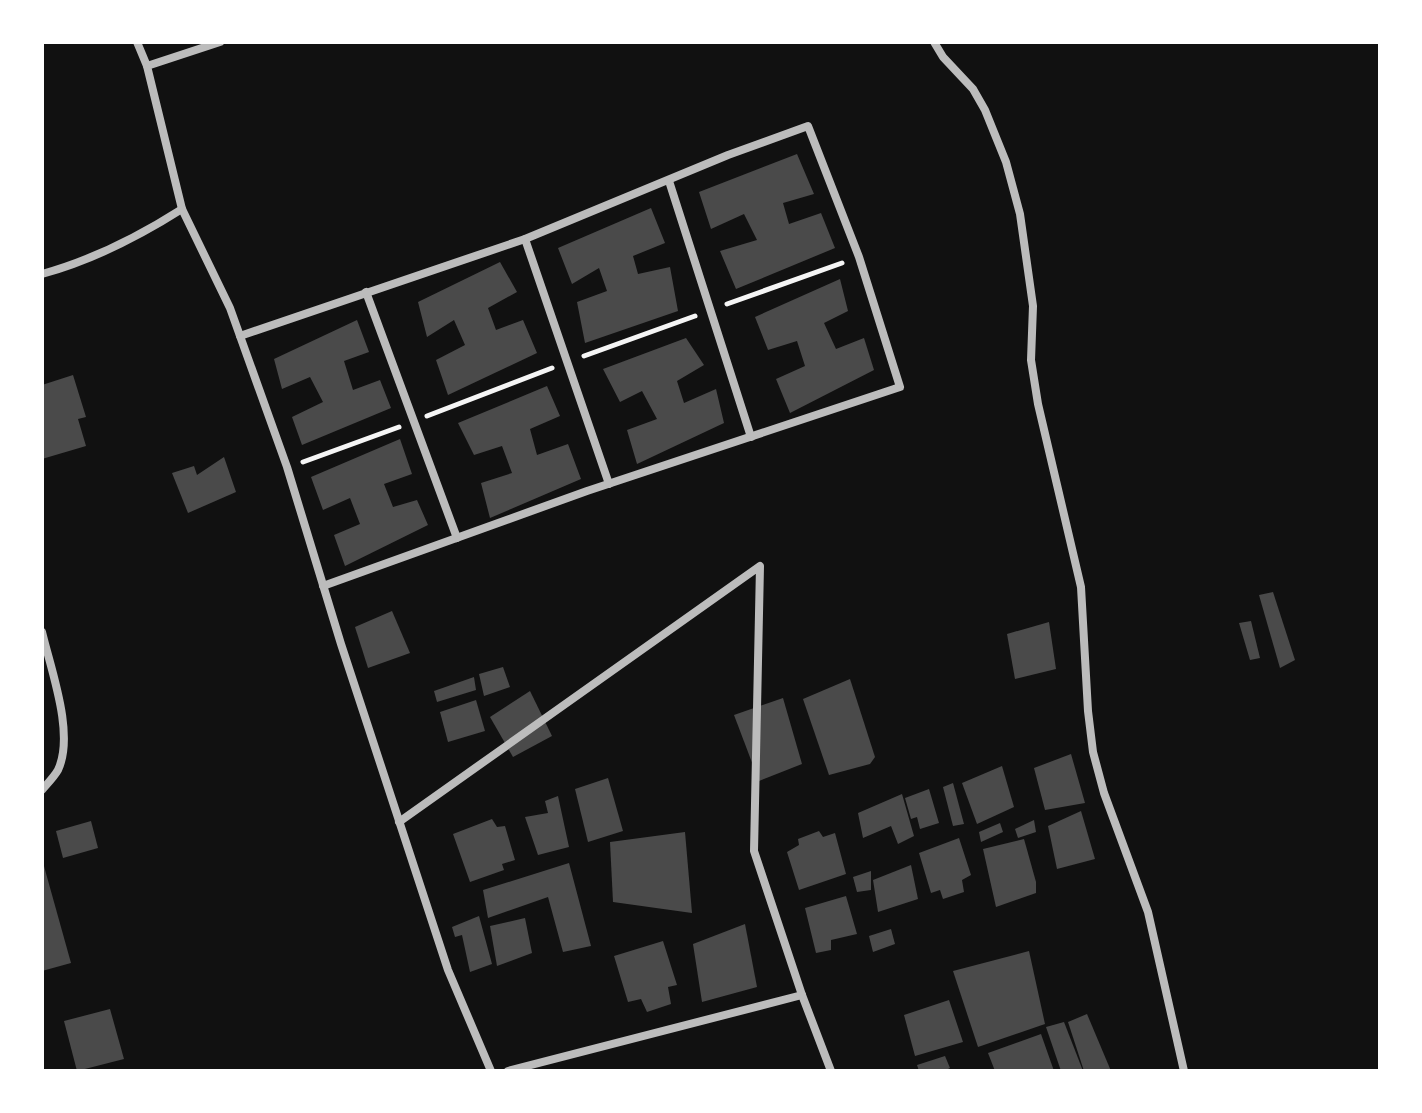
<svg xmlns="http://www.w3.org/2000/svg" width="1422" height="1113" font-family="'PT Sans',sans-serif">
<rect width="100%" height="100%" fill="#111"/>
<g fill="#4a4a4a">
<path d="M797,154L814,194L783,203L789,224L821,213L835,248L736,289L720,251L757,240L744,214L711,229L699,192Z"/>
<path d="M651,208L665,243L633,256L638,274L670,267L678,311L585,343L577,302L607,291L599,268L572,284L558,248Z"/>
<path d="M500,262L517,292L488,308L496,330L523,320L537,353L448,395L436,360L465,345L454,320L427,337L418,302Z"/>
<path d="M840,279L848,311L824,323L836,349L864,338L874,370L790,413L776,379L805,366L797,341L768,350L755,317Z"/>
<path d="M357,320L369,352L344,361L353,390L380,380L391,408L302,445L292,417L323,402L310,377L282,389L274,359Z"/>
<path d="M686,338L704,365L677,381L684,403L716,389L724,423L637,464L627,430L657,419L642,391L620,402L603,369Z"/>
<path d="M73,375L86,417L78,419L86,446L42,459V385Z"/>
<path d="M547,386L560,416L530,429L537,455L568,444L581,479L490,518L481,483L512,473L502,446L474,455L458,423Z"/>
<path d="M400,439L412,474L384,484L393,507L417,500L428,525L345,566L334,535L360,524L350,498L323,510L311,477Z"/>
<path d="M224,457L236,492L188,513L172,473L194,466L197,475Z"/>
<path d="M1273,592L1295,660L1280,668L1259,595Z"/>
<path d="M392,611L410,653L368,668L355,627Z"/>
<path d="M1251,621L1260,658L1250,660L1239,623Z"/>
<path d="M1049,622L1056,669L1015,679L1007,634Z"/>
<path d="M503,667L510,687L484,696L479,674Z"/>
<path d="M474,677L476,690L437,702L434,691Z"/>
<path d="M850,679L875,757L870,764L829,775L803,699Z"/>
<path d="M530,691L552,736L513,757L490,717Z"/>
<path d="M783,698L802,764L759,781L734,715Z"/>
<path d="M476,700L485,731L448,742L440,712Z"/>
<path d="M1071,754L1085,803L1045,810L1034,768Z"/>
<path d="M1002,766L1014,807L977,824L962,783Z"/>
<path d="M608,778L623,831L588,842L575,789Z"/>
<path d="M953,783L964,824L953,826L943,787Z"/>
<path d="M929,789L939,823L920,829L917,817L911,819L905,798Z"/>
<path d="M902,794L914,836L898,844L891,826L863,838L858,813Z"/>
<path d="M558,796L569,847L538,855L525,817L548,813L545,801Z"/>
<path d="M1081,811L1095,859L1057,869L1048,826Z"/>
<path d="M492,819L497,827L505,826L515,860L502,864L504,870L470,882L453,834Z"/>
<path d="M1034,820L1036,832L1018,838L1015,829Z"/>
<path d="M91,821L98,848L63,858L56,831Z"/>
<path d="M1000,823L1003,832L981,842L979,832Z"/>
<path d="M819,831L823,837L835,833L846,874L799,890L787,852L799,845L798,839Z"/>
<path d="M685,832L692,913L613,902L610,842Z"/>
<path d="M959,838L971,875L962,880L964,892L943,899L940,890L931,893L919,853Z"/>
<path d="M1024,839L1036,882V893L996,907L983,849Z"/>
<path d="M42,859L71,963L42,971Z"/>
<path d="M569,863L591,946L563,952L548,897L488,918L483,890Z"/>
<path d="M911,865L918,899L878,912L873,880Z"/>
<path d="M871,871V890L857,892L853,877Z"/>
<path d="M846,896L857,934L831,940V950L816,953L805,908Z"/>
<path d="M479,916L492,964L470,972L462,935L455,937L452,927Z"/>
<path d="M525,918L532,953L497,966L490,926Z"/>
<path d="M745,924L757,987L702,1002L693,944Z"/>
<path d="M891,929L895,944L873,952L869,936Z"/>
<path d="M663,941L677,985L668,987L671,1004L647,1012L641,999L628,1002L614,956Z"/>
<path d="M1029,951L1045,1024L978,1047L953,971Z"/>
<path d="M949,1000L963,1042L915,1056L904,1015Z"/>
<path d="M110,1009L124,1059L77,1071L64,1021Z"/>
<path d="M1087,1014L1111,1071H1084L1068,1022Z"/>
<path d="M1064,1022L1083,1071H1061L1046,1027Z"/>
<path d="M1041,1034L1054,1071H995L988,1053Z"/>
<path d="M945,1056L950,1068L944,1071H919L917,1065Z"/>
</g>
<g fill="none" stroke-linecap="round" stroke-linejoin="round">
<g stroke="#f5f5f5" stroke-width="5">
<path d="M727,304L842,263"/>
<path d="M584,356L695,316"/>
<path d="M427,416L552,368"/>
<path d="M303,462L399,427"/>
</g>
<g stroke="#bcbcbc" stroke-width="8">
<path d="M137,42L147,66"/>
<path d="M220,42L147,66L182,209L230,308L287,467L341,644L448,970L491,1071"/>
<path d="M934,42L943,57L973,89L985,110L1006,162L1020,214L1033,306L1031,360L1038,404L1081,587L1088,711L1093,752L1104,793L1148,912L1184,1071"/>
<path d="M669,181L751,437"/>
<path d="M525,239L609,484"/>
<path d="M42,274C93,260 138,237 182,209"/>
<path d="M366,292L457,538"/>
<path d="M240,336L525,239L728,155L808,126L859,257L900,387L587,491L323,586"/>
<path d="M42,632C51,670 75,734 58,770C54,777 47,784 42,790"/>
<path d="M399,822L760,566L754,851L802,995L831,1071"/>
<path d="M508,1071L802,995"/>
</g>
</g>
<rect width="1422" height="1113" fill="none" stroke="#ffffff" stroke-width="88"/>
</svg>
